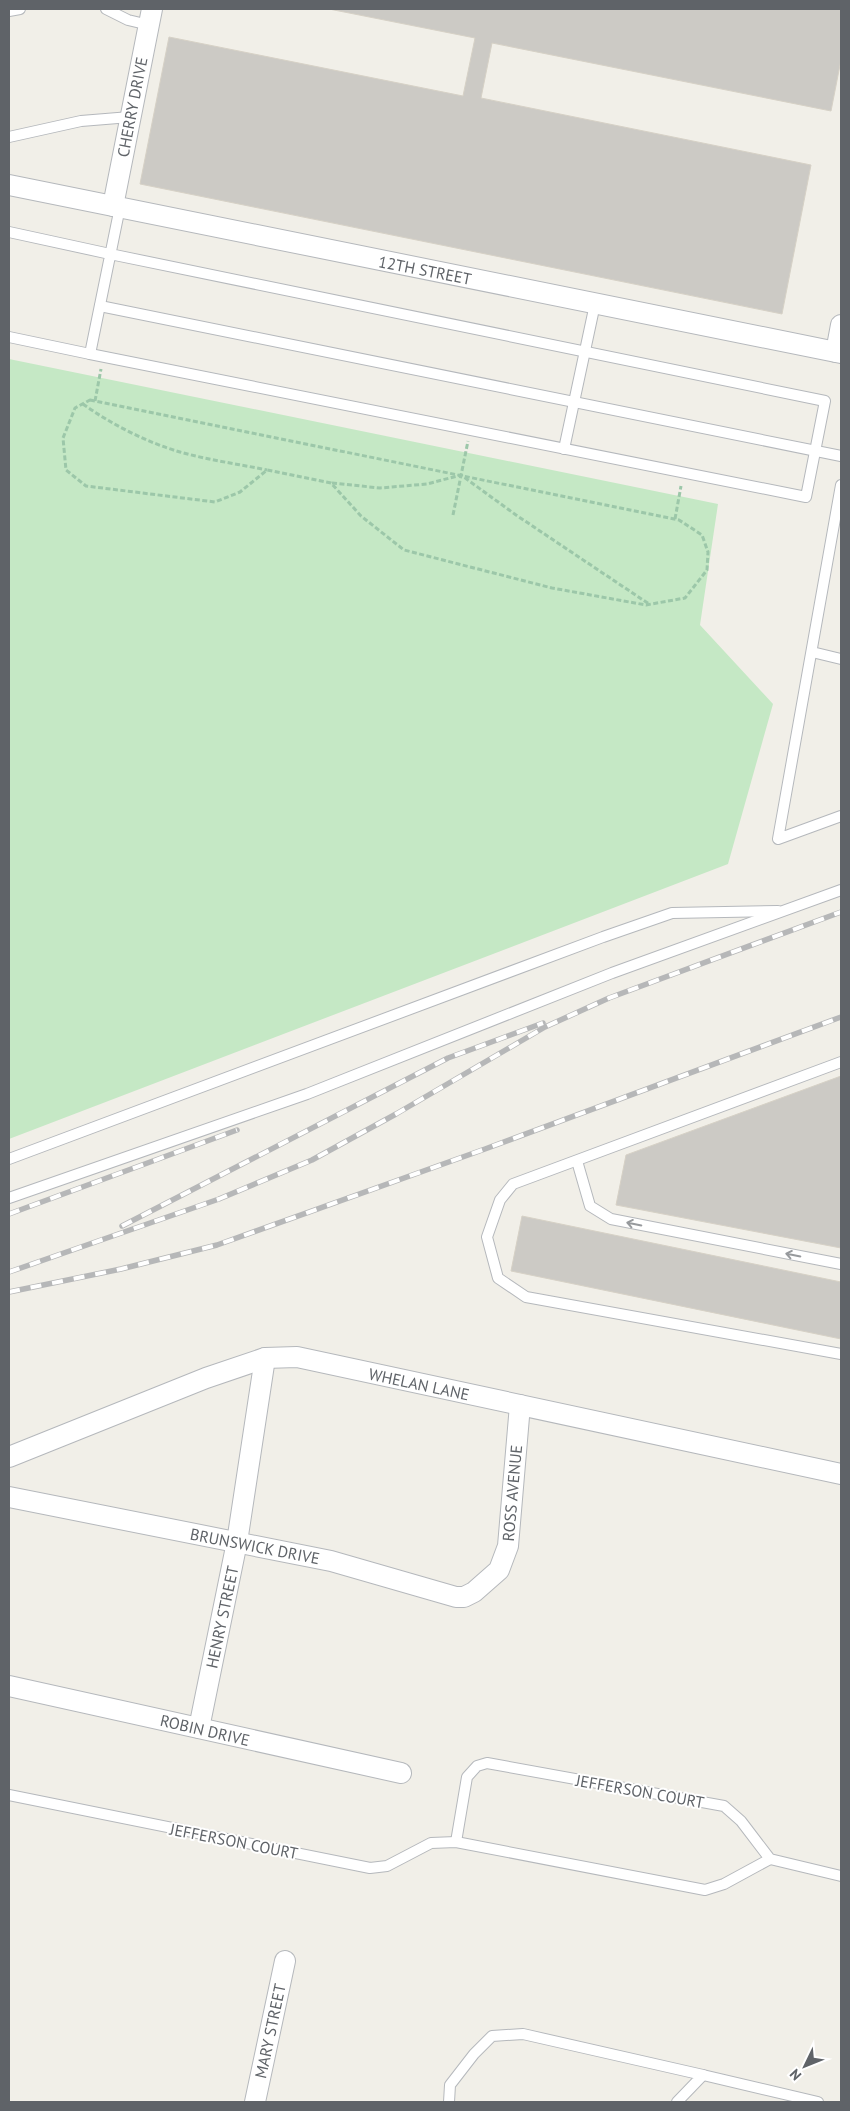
<svg xmlns="http://www.w3.org/2000/svg" width="850" height="2111" font-family="'PT Sans',sans-serif">
<rect width="100%" height="100%" fill="#f1efe8"/>
<path fill="#c5e8c5" d="M9,359L718,504L700,625L773,704L728,864L9,1139Z"/>
<g fill="#cccac5" stroke="#d6d1c6">
<path d="M329,9H841V60L831,111L492,43L481,98L811,165L782,314L140,184L169,37L463,96L475,38Z"/>
<path d="M841,1076V1248L616,1205L626,1155Z"/>
<path d="M522,1216L841,1282V1339L511,1271Z"/>
</g>
<g fill="none" stroke-linecap="round" stroke-linejoin="round">
<g stroke="#b5b8bc" stroke-width="12">
<g id="lane">
<path d="M106,9L128,20L149,25"/>
<path d="M9,11L20,9"/>
<path d="M9,137L81,121L130,117"/>
<path d="M9,232L110,254L825,401L806,497L90,354L120,207"/>
<path d="M100,306L841,456"/>
<path d="M9,337L90,354"/>
<path d="M564,449L595,304"/>
<path d="M841,485L778,839L841,816"/>
<path d="M812,652L841,659"/>
<path d="M841,1062L513,1184L500,1200L487,1237L498,1278L526,1297L841,1354"/>
<path d="M9,1159L603,937L672,913L778,911"/>
<path d="M577,1161L590,1206L611,1219L841,1264"/>
<path d="M9,1198L307,1094L612,973L841,890"/>
<path d="M9,1795L370,1868L387,1866L431,1843L456,1842L705,1890L724,1884L770,1859"/>
<path d="M456,1842L467,1777L477,1766L487,1763L724,1806L741,1821L770,1859L841,1876"/>
<path d="M703,2075L818,2102"/>
<path d="M449,2102L450,2085L474,2054L492,2036L523,2034L703,2075L677,2102"/>
</g>
</g>
<g stroke="#b5b8bc" stroke-width="22">
<g id="street">
<path d="M9,185L841,353"/>
<path d="M113,206L152,9"/>
<path d="M836,352L841,325"/>
<path d="M9,1457L206,1378L265,1358L297,1357L841,1474"/>
<path d="M9,1497L331,1561L456,1597H464L474,1592L499,1570L508,1546L520,1405"/>
<path d="M9,1686L401,1773"/>
<path d="M199,1728L237,1542L265,1358"/>
<path d="M255,2102L285,1961"/>
</g>
</g>
<g stroke="#9cc7a9" stroke-width="3" stroke-dasharray="5 2.5" stroke-linecap="butt">
<path d="M90,400L679,520L702,535L708,552L707,570L685,598L646,605L552,588L404,550L361,516L331,483L267,470L240,492L215,502L86,486L66,470L63,438L75,408Z"/>
<path d="M95,401L101,369"/>
<path d="M83,404C109,423 148,443 180,452C208,460 238,464 267,470"/>
<path d="M332,483L380,488L427,484L461,475L516,515L649,604"/>
<path d="M453,515L468,441"/>
<path d="M675,519L681,486"/>
</g>
<use href="#lane" stroke="#fff" stroke-width="10"/>
<use href="#street" stroke="#fff" stroke-width="20"/>
<g stroke="#b6b7b8" stroke-width="5.5">
<g id="rail">
<path d="M9,1214L237,1130"/>
<path d="M122,1226L448,1058L543,1023"/>
<path d="M9,1272L219,1199L312,1160L396,1114L545,1027L609,998L841,912"/>
<path d="M9,1292L121,1269L217,1245L485,1149L841,1017"/>
</g>
</g>
<use href="#rail" stroke="#fff" stroke-width="4" stroke-dasharray="11" stroke-linecap="butt"/>
</g>
<defs><path id="oneway-shaft" d="M-6 0H5M1.5-3L5.5 0L1.5 3" fill="none" stroke-width="1.6" stroke-linecap="round" stroke-linejoin="round" transform="scale(1.25)"/></defs>
<g stroke="#979a9d">
<use href="#oneway-shaft" transform="translate(634 1224) rotate(-169)"/>
<use href="#oneway-shaft" transform="translate(793 1255) rotate(-169)"/>
</g>
<g text-anchor="middle" dominant-baseline="central" stroke-width="4" stroke-linejoin="round" paint-order="stroke">
<g font-size="16" fill="#5f6368" stroke="#fff">
<text transform="translate(132 107) rotate(-79)">CHERRY DRIVE</text>
<text transform="translate(425 270) rotate(11)">12TH STREET</text>
<text transform="translate(419 1384) rotate(12)">WHELAN LANE</text>
<text transform="translate(512 1493) rotate(-85)">ROSS AVENUE</text>
<text transform="translate(255 1546) rotate(11)">BRUNSWICK DRIVE</text>
<text transform="translate(222 1617) rotate(-78)">HENRY STREET</text>
<text transform="translate(205 1730) rotate(13)">ROBIN DRIVE</text>
<text transform="translate(640 1791) rotate(10)">JEFFERSON COURT</text>
<text transform="translate(234 1841) rotate(11)">JEFFERSON COURT</text>
<text transform="translate(270 2031) rotate(-78)">MARY STREET</text>
</g>
</g>
<rect width="850" height="2111" fill="none" stroke="#5f6368" stroke-width="20"/>
<g transform="translate(805 2066) rotate(227)" stroke="#ffffff" stroke-width="4" paint-order="stroke">
<path d="M0-4L9 19L0 12L-9 19Z" fill="#5f6368"/>
<text y="-8" font-size="14" font-weight="bold" text-anchor="middle" fill="#5f6368">N</text>
</g>
</svg>
